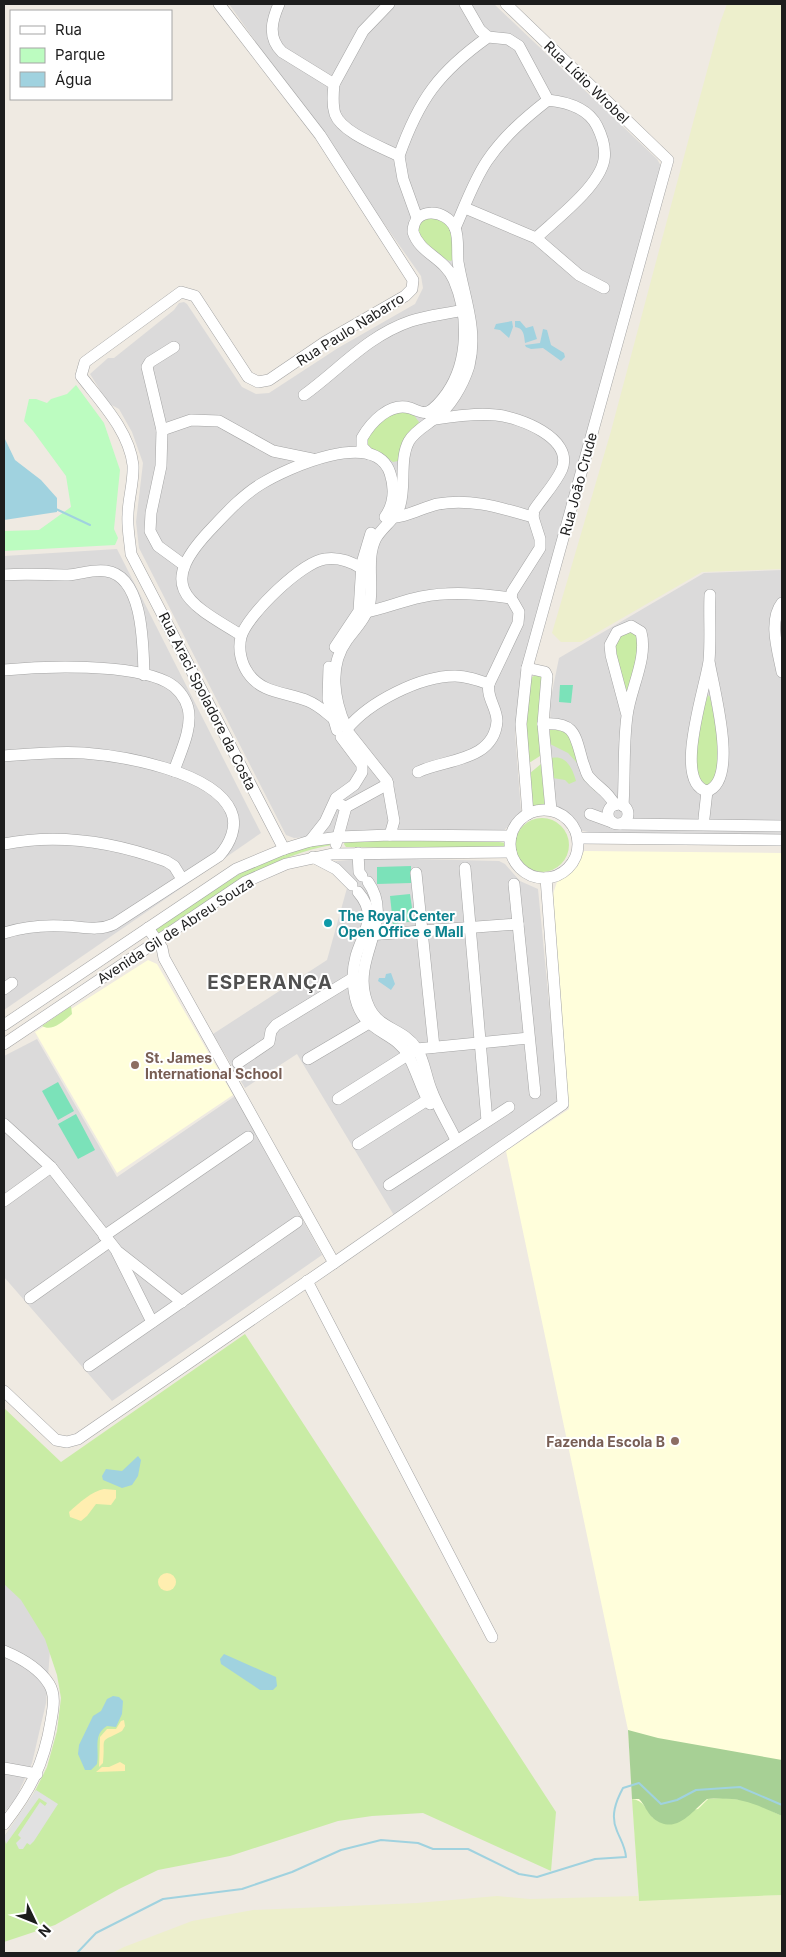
<svg xmlns="http://www.w3.org/2000/svg" width="786" height="1957" font-family="Inter,sans-serif">
<rect width="100%" height="100%" fill="#efeae2"/>
<g fill="#dbdada">
<path d="M229,4H494L657,159L661,166L524,663L515,733L521,811L503,832L404,830L294,838L286,835L139,548L136,522L143,463L132,432L119,409L108,403L90,374L108,358H114L174,310L179,303L184,302L187,304L242,387L256,394L269,393L338,348L415,304L423,288L421,276Z"/>
<path d="M117,549L261,833L4,1010V556Z"/>
<path d="M782,570V835L593,833L579,830L570,818L555,807L551,762L550,702L559,658L704,573Z"/>
<path d="M373,858L499,861L505,864L520,881L538,889L559,1106L395,1217L297,1054L245,1088L213,1034L327,960L347,888L331,871L313,863Z"/>
<path d="M37,1039L117,1177L235,1096L322,1255L112,1401L4,1277V1056Z"/>
<path d="M4,1573L51,1637L46,1703L32,1763L16,1798L4,1813Z"/>
</g>
<g fill="#fffedb">
<path d="M584,851L782,853V1895L639,1901L628,1730L506,1151L569,1109L551,900L557,882L577,867Z"/>
<path d="M148,960L157,964L233,1095L117,1173L35,1032Z"/>
</g>
<g fill="#edefcc">
<path d="M727,4H782V569L702,572L581,642H561L552,633L611,431L694,119L720,23Z"/>
<path d="M782,1895V1953H113L124,1947L192,1921L253,1910L417,1903L497,1896L530,1899L638,1896L639,1900Z"/>
</g>
<g fill="#c9eca5">
<path d="M436,217L454,228L452,260L451,261C440,260 423,241 417,232L421,220Z"/>
<path d="M394,410L413,414L419,422L398,461L393,462L377,451L366,447L368,435Z"/>
<path d="M624,629L638,634L636,670L625,697L613,639Z"/>
<path d="M536,675L542,676L539,730L540,756L529,763L526,731L530,682L532,677Z"/>
<path d="M708,695L710,697L719,740L716,781L707,786L696,775L698,727Z"/>
<path d="M564,728L598,787L595,791L583,779L578,764L568,753L550,744V730Z"/>
<path d="M552,758C567,755 573,770 576,781L569,784L565,780L553,778Z"/>
<path d="M541,764L545,804L533,806L530,773Z"/>
<circle cx="542" cy="845" r="27"/>
<path d="M400,840L499,842L506,843L505,848L498,849L346,847L344,844L345,841Z"/>
<path d="M331,842L332,845C267,856 213,898 158,933L154,929L244,871L289,851Z"/>
<path d="M71,1006L72,1014C64,1021 52,1032 42,1026Z"/>
<path d="M245,1334L556,1812L551,1871L423,1813L372,1816L338,1821L230,1856L158,1870L119,1889L55,1925L4,1942V1837L32,1797L47,1767L57,1731L61,1698L57,1675L45,1639L21,1600L4,1584V1408L61,1462Z"/>
<path d="M723,1798L751,1801L782,1816V1895L639,1901L632,1799C643,1800 647,1810 653,1818L698,1809L708,1799Z"/>
</g>
<path fill="#a7d095" d="M628,1730L658,1738L782,1760V1816C752,1803 742,1797 707,1799C693,1810 676,1837 653,1818C647,1813 645,1805 639,1799H632Z"/>
<g fill="#ffeeb0">
<path d="M104,1489L116,1490V1498L111,1505L96,1504L87,1516L81,1521L70,1517L69,1512C79,1503 92,1491 104,1489Z"/>
<circle cx="167" cy="1582" r="9"/>
<path d="M124,1720L125,1726L122,1731C97,1744 106,1735 103,1763L99,1767L100,1737L107,1729H116L121,1721Z"/>
<path d="M120,1762L125,1765V1771L96,1772L102,1767H109Z"/>
</g>
<path fill="#bcfcc0" d="M76,385L104,423L120,470L114,529L118,538L115,545L4,551V531L39,530L71,507L66,476L33,431L24,421L29,399H36L47,403L51,399L67,394Z"/>
<g fill="#7be2b9">
<path d="M560,685H573L571,703L559,702Z"/>
<path d="M411,866V883L377,884V867Z"/>
<path d="M410,894L414,921L393,924L390,896Z"/>
<path d="M58,1082L74,1111L58,1120L42,1091Z"/>
<path d="M76,1114L95,1150L78,1159L58,1124Z"/>
</g>
<path fill="#e1e1e1" d="M36,1790L58,1804L34,1841L30,1845L27,1843L23,1849H19L16,1843L21,1838L18,1835L40,1802L45,1806L47,1803L39,1798L6,1844L4,1837Z"/>
<g fill="#a0d2df">
<path d="M512,321L513,327L509,338L500,330L494,329L496,324Z"/>
<path d="M515,321H520L526,328L533,326L537,339L525,343C524,335 524,328 515,327Z"/>
<path d="M543,329L547,330L551,345L564,353L565,357L561,361L543,348L531,349L526,347L525,345L540,343Z"/>
<path d="M4,437L15,460L41,480L57,498V512L4,520Z"/>
<path d="M391,973L395,984L391,990L378,981L379,978H385L386,974Z"/>
<path d="M138,1456L141,1460L138,1476L132,1485L122,1488L103,1480L102,1476L106,1469L122,1471Z"/>
<path d="M224,1654L276,1677L277,1686L273,1690H260L221,1664L220,1659Z"/>
<path d="M113,1696L119,1697L123,1701L122,1714L116,1727L107,1726C92,1735 100,1750 97,1764L91,1770H85L78,1754L79,1745L93,1716L101,1711L107,1699Z"/>
</g>
<g fill="none" stroke-linecap="round" stroke-linejoin="round">
<g stroke="#a0d2df" stroke-width="2">
<path d="M56,509L90,525"/>
<path d="M77,1953L96,1933L163,1899L242,1889L292,1872L341,1850L381,1840L418,1843L433,1849H468L519,1874L537,1877L595,1859L626,1857C625,1846 621,1841 617,1831C610,1816 616,1801 623,1788L639,1783L661,1804L677,1800L696,1790L740,1787L782,1805"/>
</g>
<g stroke="#a4a4a4" stroke-width="12">
<g id="minor">
<path d="M219,4L320,135L413,280L412,289L405,296L325,342L269,380L258,382L248,377L195,296L181,292L85,362L81,376C101,402 129,431 133,465C134,482 128,499 128,515C127,528 130,541 131,554L284,849"/>
<path d="M279,4C272,20 267,37 282,52L334,84C333,94 332,104 335,114C342,133 382,147 399,156L403,179L417,218"/>
<path d="M465,4L480,30L488,37"/>
<path d="M506,4L668,160L527,668L521,724L528,814"/>
<path d="M334,84L363,31L389,4"/>
<path d="M399,156C419,99 439,72 488,37L508,39L519,46L548,100"/>
<path d="M465,208L536,238L579,275L604,288"/>
<path d="M455,228C465,206 473,182 487,161C504,136 525,118 548,100C567,102 588,108 597,126C602,136 606,149 604,160C599,187 555,220 536,238"/>
<path d="M174,347L150,362L147,367L162,430L161,466L151,513L150,531L158,546L184,565"/>
<path d="M304,395C340,369 367,336 411,321C429,315 448,314 467,309"/>
<path d="M435,419C455,416 476,413 496,415C519,417 574,438 562,469C556,483 542,498 534,510L533,517"/>
<path d="M162,430L191,420L219,421L273,451L312,459"/>
<path d="M389,517C404,519 423,507 438,504C471,498 501,508 533,517L540,539V548L512,592L511,598"/>
<path d="M4,575C26,573 47,575 68,575C81,574 93,569 106,571C144,576 143,647 144,675"/>
<path d="M782,603C768,621 778,651 782,672"/>
<path d="M361,613C381,610 401,601 421,597C452,591 481,594 511,598L519,612L518,623L489,684"/>
<path d="M241,635C184,601 156,586 213,527C228,511 243,495 261,484C287,468 375,428 390,473C395,488 394,504 385,517"/>
<path d="M335,647L359,611L362,563L371,533"/>
<path d="M709,661C713,687 740,781 707,791C672,783 706,686 709,661C711,639 709,617 710,595"/>
<path d="M329,667L328,699L337,730"/>
<path d="M527,668L545,672L547,676L543,724L551,810"/>
<path d="M4,670C45,666 130,663 167,682C177,687 185,697 188,708C193,728 180,753 174,771"/>
<path d="M333,718C325,712 318,705 308,701C287,692 262,694 248,673C241,663 238,649 241,637C247,615 302,562 325,559C339,557 350,561 361,568"/>
<path d="M543,724C576,721 575,736 583,763C585,767 586,774 589,777C599,789 606,789 615,805"/>
<path d="M346,727C334,700 328,666 347,640C356,628 367,617 370,602C373,582 366,557 376,538C383,526 396,519 400,505C406,485 399,459 409,441C415,431 425,426 434,419C450,408 463,385 469,366C478,329 464,298 458,262C457,252 459,237 455,228C446,208 413,207 413,232C420,254 444,257 454,280C469,315 469,361 447,393C442,400 436,408 428,412C422,414 416,410 410,408C390,402 371,422 362,438V447L369,454"/>
<path d="M347,729C369,702 420,676 455,676C467,676 478,680 489,684C486,697 497,708 497,721C494,762 444,759 418,772"/>
<path d="M348,732L387,781L394,821L390,835"/>
<path d="M4,756C30,754 57,751 84,753C123,756 213,771 231,811C238,826 230,844 219,856L114,924C97,932 81,926 63,926C43,925 23,927 4,933"/>
<path d="M339,804L346,807L388,784"/>
<circle cx="618" cy="814" r="10"/>
<path d="M623,806C625,776 623,746 627,716C630,689 648,659 641,632L631,626L617,632L610,645L611,655L627,715"/>
<circle cx="544" cy="844" r="34"/>
<path d="M590,814L612,822"/>
<path d="M704,818L707,791"/>
<path d="M620,824L782,826"/>
<path d="M578,838L782,840"/>
<path d="M310,841L325,822L336,798L354,785L362,772V765L341,737"/>
<path d="M4,844C58,833 114,842 166,861L174,866L182,879"/>
<path d="M336,844L346,807"/>
<path d="M358,853L359,872L362,876"/>
<path d="M313,857L336,869L352,885"/>
<path d="M465,868L487,1121"/>
<path d="M416,873L434,1047"/>
<path d="M368,882C395,920 354,955 365,996C374,1032 400,1024 417,1049C424,1059 426,1077 431,1089C437,1106 448,1123 456,1140"/>
<path d="M514,884L535,1093"/>
<path d="M358,892C379,916 363,932 356,956C353,967 352,978 354,990C360,1035 393,1028 408,1055C417,1071 421,1089 430,1104"/>
<path d="M368,935L518,924"/>
<path d="M4,989L12,983"/>
<path d="M4,1025L236,869L284,849L310,841L339,837L390,835L511,836"/>
<path d="M4,1044L245,882L286,864L332,854L511,852"/>
<path d="M308,1059L369,1023"/>
<path d="M238,1063L269,1042L271,1031L276,1025L353,978"/>
<path d="M338,1099L417,1049L529,1038"/>
<path d="M4,1124L51,1167L117,1251L182,1302"/>
<path d="M358,1144L432,1097"/>
<path d="M389,1185L509,1107"/>
<path d="M4,1201L51,1167"/>
<path d="M104,1236L248,1137"/>
<path d="M117,1252L152,1322"/>
<path d="M334,1263L563,1104L546,878"/>
<path d="M307,1281L492,1637"/>
<path d="M30,1298L109,1242"/>
<path d="M89,1366L297,1222"/>
<path d="M4,1391L56,1440L67,1442L78,1439L334,1263L164,958L162,948L148,928"/>
<path d="M4,1651C21,1658 39,1668 49,1684C56,1695 53,1709 51,1721C44,1764 30,1791 4,1824"/>
<path d="M4,1768L37,1774"/>
</g>
</g>
<use href="#minor" stroke="#fff" stroke-width="11"/>
</g>
<circle fill="#0f9aa8" stroke="#fff" stroke-width="2" cx="328" cy="923" r="5"/>
<g fill="#8d6e63" stroke="#fff" stroke-width="2">
<circle cx="135" cy="1065" r="5"/>
<circle cx="675" cy="1441" r="5"/>
</g>
<g text-anchor="middle" dominant-baseline="central" stroke-width="4" stroke-linejoin="round" paint-order="stroke">
<g font-size="14" fill="#1d1d1d" stroke="#fff">
<text transform="translate(587 82) rotate(44)">Rua Lídio Wrobel</text>
<text transform="translate(350 329) rotate(-32)">Rua Paulo Nabarro</text>
<text transform="translate(578 484) rotate(-75)">Rua João Crude</text>
<text transform="translate(208 701) rotate(63)">Rua Araci Spoladore da Costa</text>
<text transform="translate(175 930) rotate(-33)">Avenida Gil de Abreu Souza</text>
</g>
<g font-size="14" font-weight="bold" fill="#0d838f" stroke="#fff" text-anchor="start">
<text x="338" y="915">The Royal Center<tspan x="338" dy="16">Open Office e Mall</tspan></text>
</g>
<g font-size="14" font-weight="bold" fill="#785e54" stroke="#fff" text-anchor="start">
<text x="145" y="1057">St. James<tspan x="145" dy="16">International School</tspan></text>
<text x="665" y="1441" text-anchor="end">Fazenda Escola B</text>
</g>
<g font-size="19" font-weight="bold" letter-spacing="1" fill="#505050" stroke="#fff">
<text x="270" y="982">ESPERANÇA</text>
</g>
</g>
<rect width="786" height="1957" fill="none" stroke="#1d1d1d" stroke-width="10"/>
<rect x="10" y="10" width="162" height="90" fill="#ffffff" stroke="#a5a5a5"/>
<rect x="20" y="26" width="25" height="8" fill="#ffffff" stroke="#a5a5a5"/>
<text x="55" y="35" font-size="15" fill="#1d1d1d">Rua</text>
<rect x="20" y="48" width="25" height="15" fill="#bcfcc0" stroke="#a5a5a5"/>
<text x="55" y="60" font-size="15" fill="#1d1d1d">Parque</text>
<rect x="20" y="72" width="25" height="15" fill="#a0d2df" stroke="#a5a5a5"/>
<text x="55" y="85" font-size="15" fill="#1d1d1d">Água</text>
<g transform="translate(35 1922) rotate(133)" stroke="#ffffff" stroke-width="4" paint-order="stroke">
<path d="M0-4L9 19L0 12L-9 19Z" fill="#1d1d1d"/>
<text y="-8" font-size="14" font-weight="bold" text-anchor="middle" fill="#1d1d1d">N</text>
</g>
</svg>
